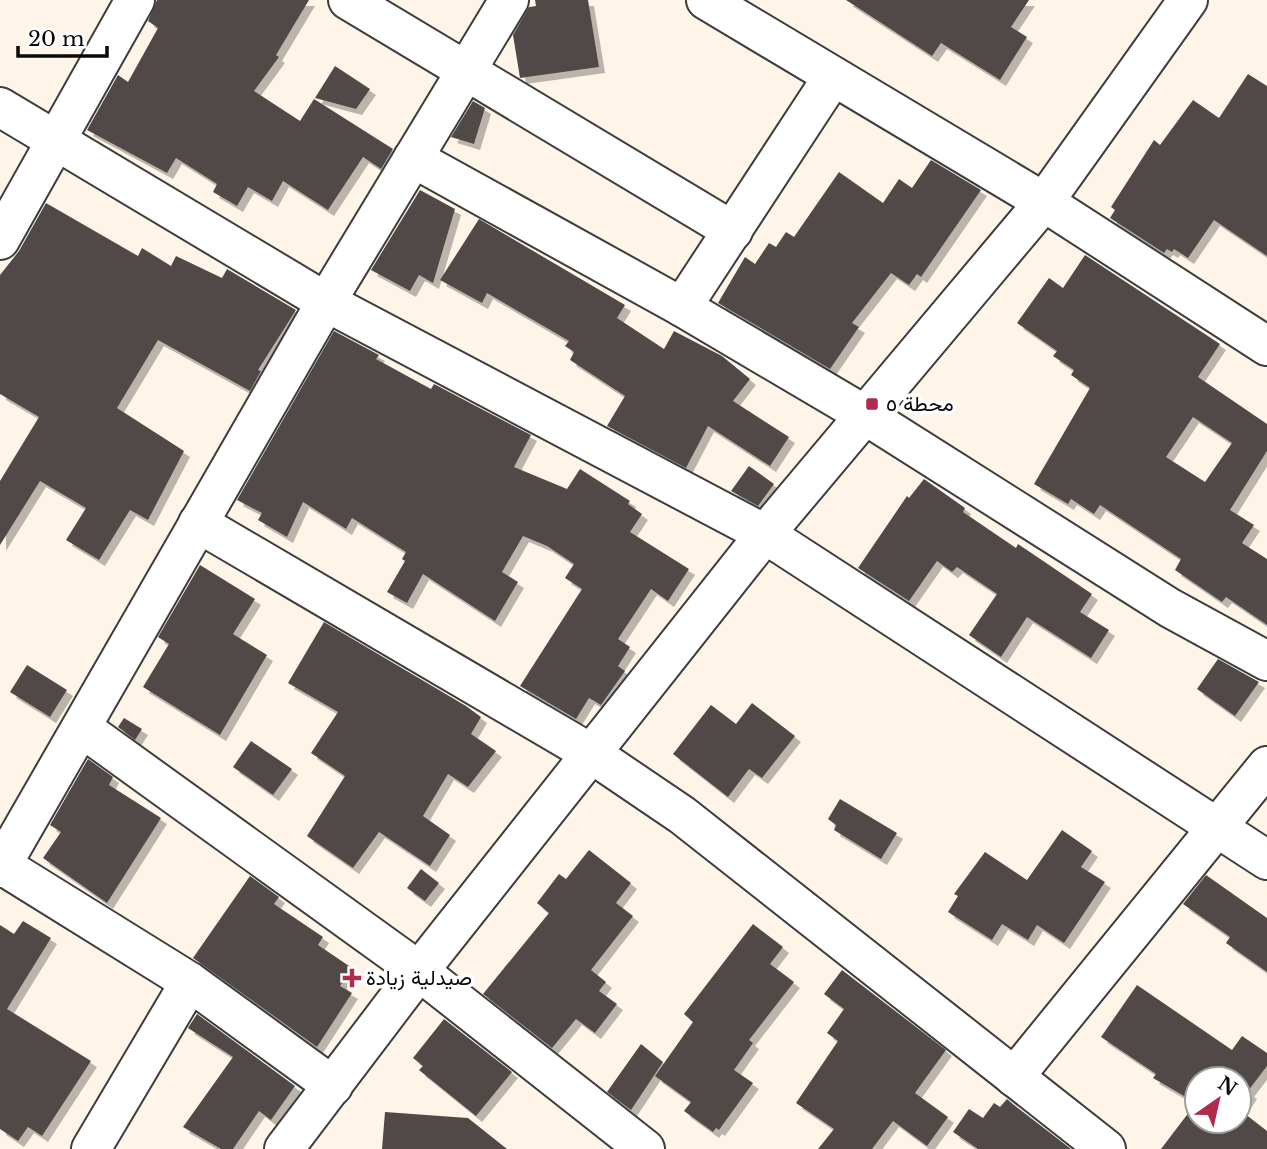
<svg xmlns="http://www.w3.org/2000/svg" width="1267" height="1149" font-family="'Libre Baskerville',Vazirmatn,serif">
<defs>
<filter id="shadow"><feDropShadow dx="6" dy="6" stdDeviation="0" flood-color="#0004"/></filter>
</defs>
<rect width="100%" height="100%" fill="#fef5e8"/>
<g fill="#514947" fill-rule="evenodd" filter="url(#shadow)">
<path d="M157,0H309L276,55L279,57L254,91L300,121L314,99L393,149L381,169L363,157L328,210L283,181L272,201L248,187L237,206L213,192L217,184L176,158L167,173L87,130L118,75L128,82L158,28L148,21Z"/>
<path d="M535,0H588L599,67L520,78L513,35L529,7L536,6Z"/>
<path d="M846,0H1029L1011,27L1027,37L1000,80L941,43L932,56Z"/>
<path d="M335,66L370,89L356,109L315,98Z"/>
<path d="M1248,74L1267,86V256L1214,220L1188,258L1174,249L1172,252L1167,249L1164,253L1110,218L1115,210L1111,207L1154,140L1160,145L1193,100L1219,118Z"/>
<path d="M473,101L485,108L474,144L451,137Z"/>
<path d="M931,160L981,190L921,277L917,274L909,285L891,273L852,323L859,327L830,369L718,303L745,257L755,264L769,243L776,247L786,232L794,237L839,172L883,203L899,179L912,188Z"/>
<path d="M420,190L455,209L433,283L419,275L410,291L371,270Z"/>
<path d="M46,203L138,256L142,248L171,266L176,256L222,278L227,269L296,310L258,370L261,371L250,391L158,340L117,408L184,451L148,520L130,510L99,560L66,540L86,508L40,481L0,545V481L39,417L0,394V275L19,251Z"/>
<path d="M479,219L625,305L617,318L664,349L674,331L722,356L750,379L733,401L789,437L770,466L708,426L686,468L607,426L625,396L570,360L574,352L565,346L569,341L487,293L482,303L440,280Z"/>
<path d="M1085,255L1220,344L1198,377L1267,424V451L1230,510L1254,525L1242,543L1267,559V625L1226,597L1222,602L1175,570L1181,559L1100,505L1094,514L1071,499L1068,504L1034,484L1090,388L1071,375L1074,370L1053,356L1057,351L1017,323L1049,278L1063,288ZM1193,417L1232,443L1205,482L1166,457Z"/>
<path d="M334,331L379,355L376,359L431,389L434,384L531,435L514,467L567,489L580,469L630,501L628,504L642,514L630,532L689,569L668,601L651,589L618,639L630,647L618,666L625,671L601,705L589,698L576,719L520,686L582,589L565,578L574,564L547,546L523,536L502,572L518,582L495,621L423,574L407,603L387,592L405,561L402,559L406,552L352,518L346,529L303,502L287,537L258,520L262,513L237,500Z"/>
<path d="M749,466L774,484L758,506L731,491Z"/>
<path d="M924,479L965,508L963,512L1016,548L1018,544L1092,594L1080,612L1109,630L1091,658L1027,617L1001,657L969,635L997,594L957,567L952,572L937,561L909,601L858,568L907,496L909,498Z"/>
<path d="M200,565L255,599L233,634L267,655L220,735L143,687L169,644L158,637Z"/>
<path d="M324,622L466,706L481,717L471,734L496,751L468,787L448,774L423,816L450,835L430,866L379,832L353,868L307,836L345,776L311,753L338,712L288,683Z"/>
<path d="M1218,659L1259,682L1235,716L1197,689Z"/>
<path d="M27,665L67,690L50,717L10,692Z"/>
<path d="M752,703L795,736L762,778L749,769L728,797L673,754L711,705L736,724Z"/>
<path d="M124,718L142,729L135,740L118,727Z"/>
<path d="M251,741L292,769L273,795L233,767Z"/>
<path d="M88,759L113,777L109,785L161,818L107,903L43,858L61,832L50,825Z"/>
<path d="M840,799L897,833L881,859L834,830L836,825L828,819Z"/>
<path d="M1062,830L1092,851L1081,867L1105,882L1064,943L1037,925L1028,940L1002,924L992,940L948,912L958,896L954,894L985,852L1027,880Z"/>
<path d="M589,850L631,883L616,903L633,916L591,970L606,982L599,991L617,1004L595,1033L576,1019L552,1048L483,994L549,913L537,903L559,874L566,879Z"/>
<path d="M421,869L439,883L425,901L407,888Z"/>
<path d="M1206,875L1267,918V972L1226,943L1230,937L1183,904Z"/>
<path d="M250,876L279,897L274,904L323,937L318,945L352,968L340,986L352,993L317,1047L193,958Z"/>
<path d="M23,921L51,938L7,1009L91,1061L42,1136L28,1127L18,1141L0,1129V925L14,934Z"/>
<path d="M753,924L783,947L770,964L794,982L749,1040L753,1043L734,1070L753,1083L719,1130L716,1128L713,1132L684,1111L691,1102L655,1076L693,1022L684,1014Z"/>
<path d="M842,970L946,1050L915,1093L948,1117L927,1146L893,1121L872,1149H818L834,1129L796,1103L838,1041L827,1033L844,1009L824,994Z"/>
<path d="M1137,985L1232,1050L1242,1036L1267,1053V1066L1248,1091L1251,1093L1240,1110L1267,1131V1149H1161L1196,1103L1153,1078L1156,1074L1101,1037ZM1197,1079H1239V1121H1197Z"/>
<path d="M197,1014L295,1086L271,1120L259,1111L233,1149H221L183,1127L233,1057L188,1028Z"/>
<path d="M444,1019L512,1072L476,1116L419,1070L423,1066L413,1058Z"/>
<path d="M641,1044L663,1062L631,1110L607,1092Z"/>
<path d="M1007,1099L1014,1105L1071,1149H978L953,1132L969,1109L983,1118L994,1103L1000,1107Z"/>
<path d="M385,1112L468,1118L507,1149H382Z"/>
</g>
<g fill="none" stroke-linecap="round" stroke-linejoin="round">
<g stroke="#3d3d3d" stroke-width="42">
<g id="minor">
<path d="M348,0L733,231"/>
<path d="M706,0L1044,202L1267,346"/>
<path d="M0,107L326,302L765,534L1267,860"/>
<path d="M413,158L682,307L865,415L1170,608L1267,661"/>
<path d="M0,240L135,0"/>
<path d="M682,307L832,78"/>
<path d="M198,523L592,754L682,815L1106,1149"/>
<path d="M82,728L419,971L645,1149"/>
<path d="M0,864L190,982L333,1086"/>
<path d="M0,868L326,302L509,0"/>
<path d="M1014,1077L1267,766"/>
<path d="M91,1149L190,982"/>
<path d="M284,1149L419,971L765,534L1044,202L1188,0"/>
</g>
</g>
<use href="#minor" stroke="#fff" stroke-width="38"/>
</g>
<g fill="#af2c4c" stroke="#fff" stroke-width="2.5">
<rect x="865" y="397" width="14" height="14" rx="3.5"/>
<path d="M348.5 967.5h7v7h7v7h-7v7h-7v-7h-7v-7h7z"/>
</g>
<g text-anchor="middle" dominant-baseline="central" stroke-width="7" stroke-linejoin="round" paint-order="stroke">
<g font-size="21" fill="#0a0a0a" stroke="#fff" text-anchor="start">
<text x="886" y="404">محطة ٥</text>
<text x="366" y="978">صيدلية زيادة</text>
</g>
</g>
<g transform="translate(1218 1100) rotate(34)"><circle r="33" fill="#ffffff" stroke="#9d9d9d" stroke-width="2"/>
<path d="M0-5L12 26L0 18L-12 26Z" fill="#af2c4c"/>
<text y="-10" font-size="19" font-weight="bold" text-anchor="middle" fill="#0a0a0a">N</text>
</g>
<path d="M18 46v10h89v-10" fill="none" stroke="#0a0a0a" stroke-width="3.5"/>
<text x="28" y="46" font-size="21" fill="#0a0a0a" stroke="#ffffff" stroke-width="5" paint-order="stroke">20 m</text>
</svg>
